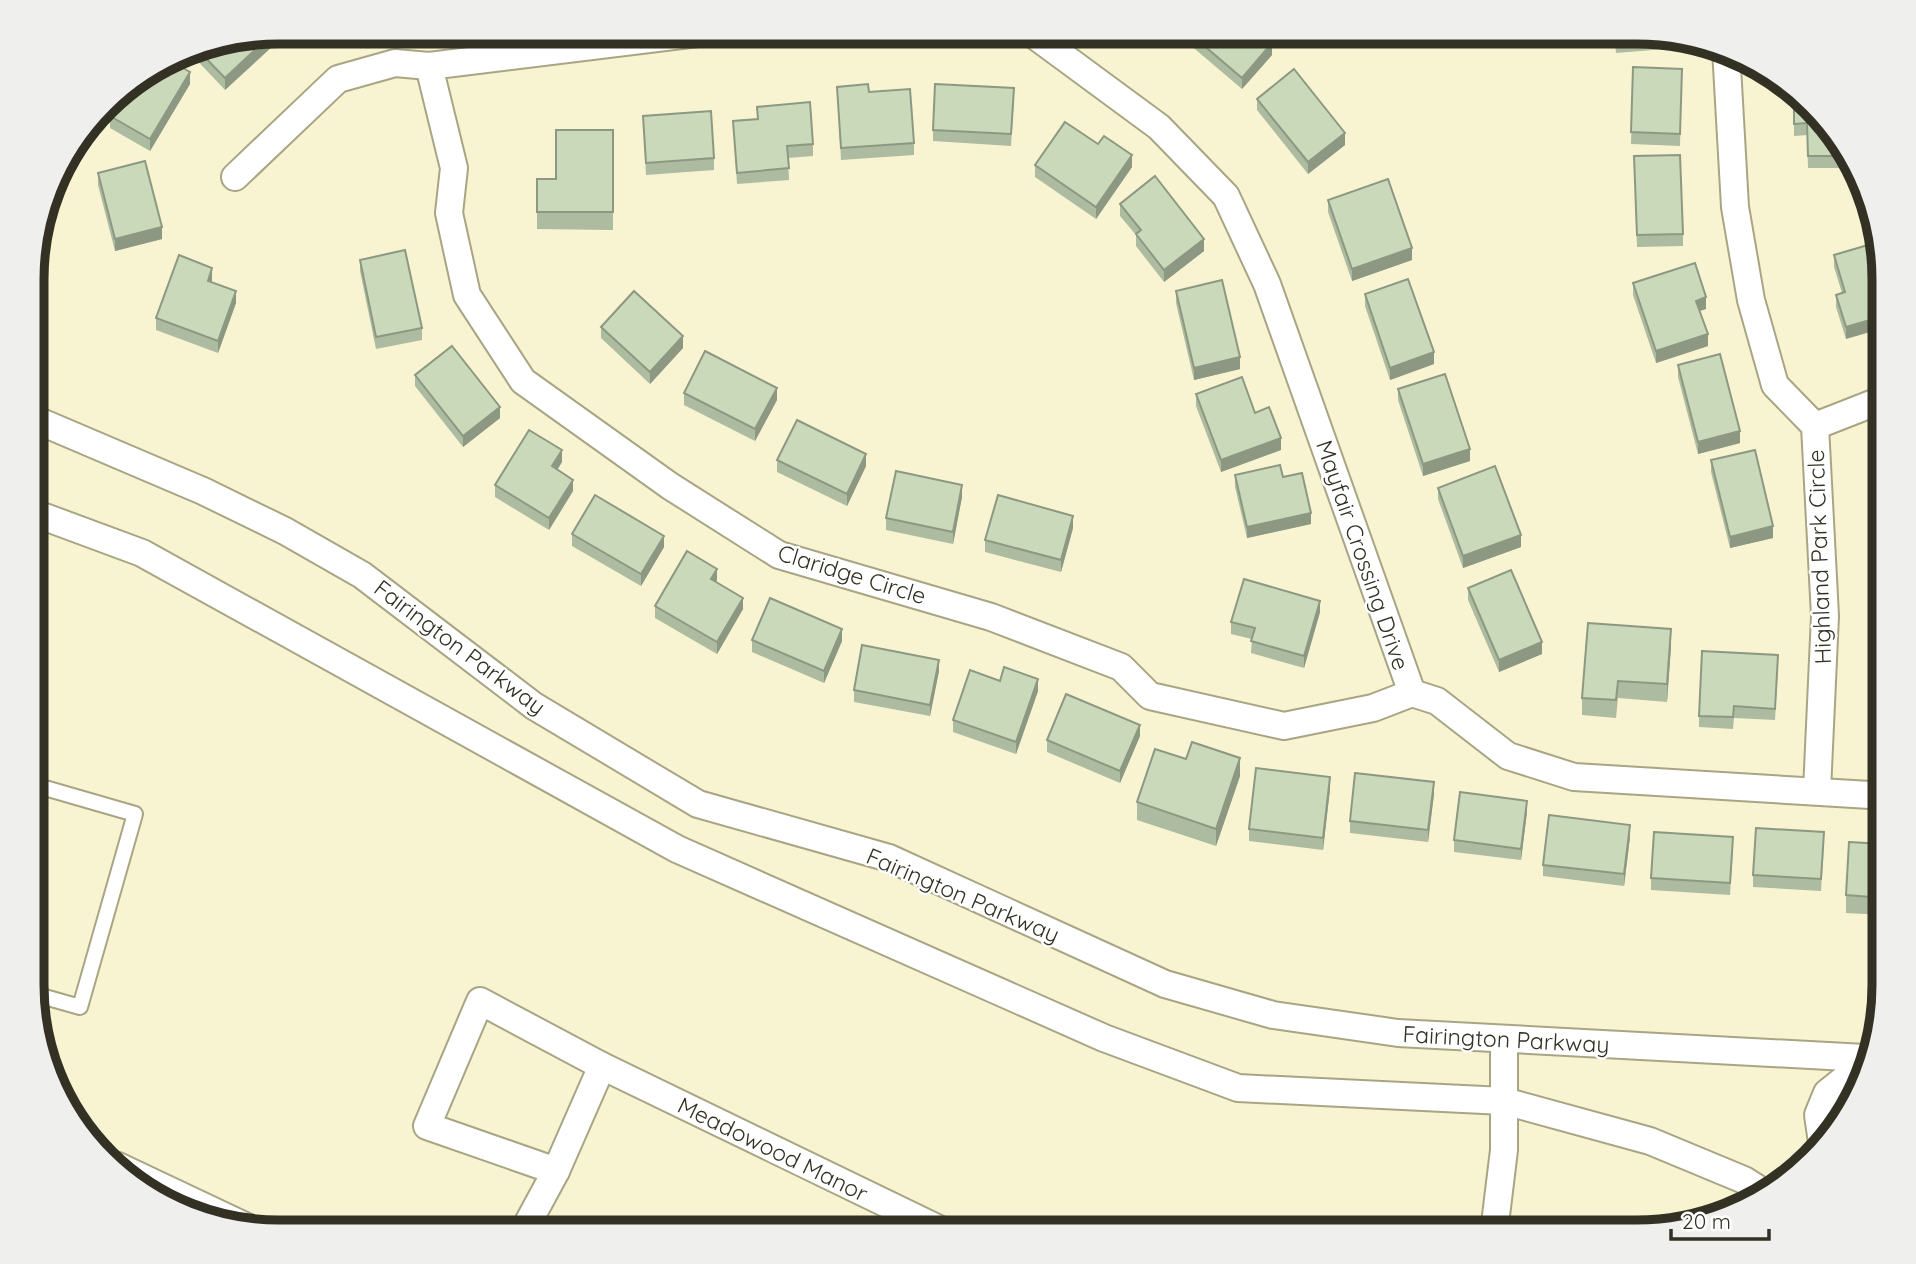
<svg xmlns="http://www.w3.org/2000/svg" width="1916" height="1264" font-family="Quicksand,sans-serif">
<rect width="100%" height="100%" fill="#f8f4d2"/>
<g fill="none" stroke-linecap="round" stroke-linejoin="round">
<g stroke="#a8a584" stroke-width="18">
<path id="service" d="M34,800L38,786L135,814L80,1007L34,994"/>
</g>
<g stroke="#a8a584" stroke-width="30">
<g id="minor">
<path d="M1030,32L1159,127L1226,196L1267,284L1412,693L1437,701L1508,756L1574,777L1870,795L1884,794"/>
<path d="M1726,49L1735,207L1751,300L1775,385L1815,426L1825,616L1817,791"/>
<path d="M429,66L454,168L449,213L467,295L523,381L670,486L779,555L991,617L1121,667L1150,696L1284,726L1373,708L1412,693"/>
<path d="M235,177L338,79L395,63L429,66L706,32"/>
<path d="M34,419L203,491L285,531L362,575L534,706L698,804L889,858L1165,984L1273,1015L1398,1033L1865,1058"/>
<path d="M1815,426L1884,399"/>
<path d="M34,513L142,553L677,849L1104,1038L1238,1088L1504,1101L1650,1141L1744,1180L1766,1194"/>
<path d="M1822,1142L1818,1115L1827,1093L1862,1065"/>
<path d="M118,1166L247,1227"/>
<path d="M556,1171L427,1126L480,1001L602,1066L945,1232"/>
<path d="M523,1232L556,1171L602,1066"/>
<path d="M1494,1232L1504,1150V1039"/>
</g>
</g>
<use href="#service" stroke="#fff" stroke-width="14"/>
<use href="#minor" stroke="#fff" stroke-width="26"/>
</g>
<g fill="#adbba0">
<path d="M275,32V44L225,90L192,55V49Z"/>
<path d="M1182,32H1259L1272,55L1242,89L1182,38Z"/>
<path d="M1614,32H1637L1678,38V48L1616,53Z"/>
<path d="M1633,67L1682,69L1680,146L1631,144Z"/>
<path d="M190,84L150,151L110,128V116Z"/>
<path d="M837,87L869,92L914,143V155L841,160Z"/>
<path d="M1794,94L1852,156L1855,168H1808L1807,135L1794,136Z"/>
<path d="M1257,99L1345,145L1308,174L1257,110Z"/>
<path d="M1014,100L1011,146L933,141V130Z"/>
<path d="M757,107L813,144V156L788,158L789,180L737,184L733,121L757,119Z"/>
<path d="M643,116L714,158V170L646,175Z"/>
<path d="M613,130V230L537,229V179H556Z"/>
<path d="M1035,165L1132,167L1096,219L1035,177Z"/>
<path d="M1634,168L1683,234V246L1637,247Z"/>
<path d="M98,173L162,239L115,251L98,185Z"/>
<path d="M1328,200L1412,260L1352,281L1328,212Z"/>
<path d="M1120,204L1204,251L1164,282L1136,246V235L1120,216Z"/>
<path d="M1878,242L1846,339L1836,307V295L1842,293L1834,267V255Z"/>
<path d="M360,260L422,328V340L376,349L360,271Z"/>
<path d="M212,280L211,282L236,303L218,353L156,330V318Z"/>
<path d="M1633,283L1706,309L1700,311L1708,346L1656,363L1633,295Z"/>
<path d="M1176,291L1240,369L1194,380L1176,303Z"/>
<path d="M1365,294L1434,364L1390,380L1365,306Z"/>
<path d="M601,327L683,348L650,384L601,338Z"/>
<path d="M1678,365L1740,443L1698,454L1678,377Z"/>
<path d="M415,375L500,418L463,447L415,386Z"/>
<path d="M1398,389L1470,461L1423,476L1398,400Z"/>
<path d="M684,393L777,400L755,441L684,405Z"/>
<path d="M1196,394L1255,413L1281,450L1221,472L1196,406Z"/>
<path d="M777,460L866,466L847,506L777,472Z"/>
<path d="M1711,460L1773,538L1730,548L1711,472Z"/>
<path d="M562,462L557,470L573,491L549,530L495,497V485Z"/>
<path d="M1235,475L1283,477L1311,524L1247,538L1235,487Z"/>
<path d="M1438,488L1521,547L1463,568L1438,499Z"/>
<path d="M962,497L953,544L886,530V518Z"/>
<path d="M1073,528L1061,572L985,552V540Z"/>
<path d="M572,534L664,547L641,586L572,546Z"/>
<path d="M717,580L716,582L743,609L717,654L655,618V606Z"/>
<path d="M1468,588L1542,654L1499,672L1468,600Z"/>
<path d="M1320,612L1304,668L1251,653L1252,639L1231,634V622Z"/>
<path d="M752,640L842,641L824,683L752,652Z"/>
<path d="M1671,646L1667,702L1618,698L1616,718L1582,715V698Z"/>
<path d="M1778,667L1775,720L1734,718L1733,729L1699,727V716Z"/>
<path d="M939,671L930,716L854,702V690Z"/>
<path d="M1000,681L1038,691L1016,754L953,732V720Z"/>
<path d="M1140,736L1120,783L1047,752V740Z"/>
<path d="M1186,759L1240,776L1216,846L1137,820V802Z"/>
<path d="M1330,789L1323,850L1249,841V829Z"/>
<path d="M1434,794L1428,842L1350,833V821Z"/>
<path d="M1527,812L1521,860L1454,852V840Z"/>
<path d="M1630,837L1624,886L1543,876V865Z"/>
<path d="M1824,844L1821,891L1753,887V875Z"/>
<path d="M1884,844V915L1846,913V895Z"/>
<path d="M1733,849L1730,895L1651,890V878Z"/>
</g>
<g fill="#8d9882">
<path d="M275,32V44L225,90V78Z"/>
<path d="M1272,43V55L1242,89V78Z"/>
<path d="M190,72V84L150,151V139Z"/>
<path d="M1345,133V145L1308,174V162Z"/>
<path d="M1132,155V167L1096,219V207Z"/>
<path d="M162,227V239L115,251V239Z"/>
<path d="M1204,239V251L1164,282V270Z"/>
<path d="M1412,248V260L1352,281V269Z"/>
<path d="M212,268V280L208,292V281Z"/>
<path d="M236,291V303L218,353V341Z"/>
<path d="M1706,297V309L1696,312V301Z"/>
<path d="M1884,316V328L1846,339V327Z"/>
<path d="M1708,334V346L1656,363V351Z"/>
<path d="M683,336V348L650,384V372Z"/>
<path d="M1434,352V364L1390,380V368Z"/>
<path d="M1240,357V369L1194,380V368Z"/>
<path d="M777,388V400L755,441V429Z"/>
<path d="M500,407V418L463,447V436Z"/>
<path d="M1740,431V443L1698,454V442Z"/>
<path d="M1281,438V450L1221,472V460Z"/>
<path d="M1470,449V461L1423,476V464Z"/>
<path d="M562,450V462L552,478V466Z"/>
<path d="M866,454V466L847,506V494Z"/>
<path d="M573,480V491L549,530V518Z"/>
<path d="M962,485V497L953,544V532Z"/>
<path d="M1311,513V524L1247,538V527Z"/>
<path d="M1073,516V528L1061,572V560Z"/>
<path d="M1773,526V538L1730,548V537Z"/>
<path d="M1521,535V547L1463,568V556Z"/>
<path d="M664,536V547L641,586V574Z"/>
<path d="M717,569V580L711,591V579Z"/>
<path d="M743,598V609L717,654V642Z"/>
<path d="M1320,601V612L1304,668V656Z"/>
<path d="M842,629V641L824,683V671Z"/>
<path d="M1671,629V646L1667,702V684Z"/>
<path d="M1542,642V654L1499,672V660Z"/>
<path d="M939,660V671L930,716V705Z"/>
<path d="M1038,679V691L1016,754V742Z"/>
<path d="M1140,725V736L1120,783V771Z"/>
<path d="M1240,758V776L1216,846V829Z"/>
<path d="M1330,777V789L1323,850V838Z"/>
<path d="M1434,782V794L1428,842V830Z"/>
<path d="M1527,801V812L1521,860V849Z"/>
<path d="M1630,825V837L1624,886V874Z"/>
</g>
<g fill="#c9d9ba" stroke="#8d9882" stroke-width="2">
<path d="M274,32L225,78L196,48Z"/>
<path d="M1188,32H1259L1272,43L1242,78Z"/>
<path d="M1615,32H1637L1669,37L1616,41Z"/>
<path d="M169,60L190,72L150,139L110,116L128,86Z"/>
<path d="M1633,67L1682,69L1680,134L1631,132Z"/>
<path d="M1294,69L1345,133L1308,162L1257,99Z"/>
<path d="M868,84L869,92L910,89L914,143L841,148L837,87Z"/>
<path d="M935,84L1014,88L1011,134L933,130Z"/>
<path d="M1794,94L1852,156H1808L1807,123L1794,124Z"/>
<path d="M810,102L813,144L787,146L789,168L737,173L733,121L758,119L757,107Z"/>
<path d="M711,111L714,158L646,163L643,116Z"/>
<path d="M1065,122L1098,144L1104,136L1132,155L1096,207L1035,165Z"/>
<path d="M556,130H613V212H537V179H556Z"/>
<path d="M1680,155L1683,234L1637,235L1634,156Z"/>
<path d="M145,161L162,227L115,239L98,173Z"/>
<path d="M1155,176L1204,239L1164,270L1136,234L1141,230L1120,204Z"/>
<path d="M1388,179L1412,248L1352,269L1328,200Z"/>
<path d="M1878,242L1884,263V316L1846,327L1836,295L1845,292L1834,255Z"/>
<path d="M405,250L422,328L376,337L360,260Z"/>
<path d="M179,255L212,268L208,281L236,291L218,341L156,318Z"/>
<path d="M1695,263L1706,297L1696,301L1708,334L1656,351L1633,283Z"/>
<path d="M1408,279L1434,352L1390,368L1365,294Z"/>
<path d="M1222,280L1240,357L1194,368L1176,291Z"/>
<path d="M634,291L683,336L650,372L601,327Z"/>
<path d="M452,346L500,407L463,436L415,375Z"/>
<path d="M705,351L777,388L755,429L684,393Z"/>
<path d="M1720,354L1740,431L1698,442L1678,365Z"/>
<path d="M1445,374L1470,449L1423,464L1398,389Z"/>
<path d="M1242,377L1255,413L1269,407L1281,438L1221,460L1196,394Z"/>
<path d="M797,420L866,454L847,494L777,460Z"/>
<path d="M529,430L562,450L552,466L573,480L549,518L495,485Z"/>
<path d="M1755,450L1773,526L1730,537L1711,460Z"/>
<path d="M1280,465L1283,477L1302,473L1311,513L1247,527L1235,475Z"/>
<path d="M1495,466L1521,535L1463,556L1438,488Z"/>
<path d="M896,471L962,485L953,532L886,518Z"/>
<path d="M595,495L664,536L641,574L572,534Z"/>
<path d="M998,495L1073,516L1061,560L985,540Z"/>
<path d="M687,551L717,569L711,579L743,598L717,642L655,606Z"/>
<path d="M1511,570L1542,642L1499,660L1468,588Z"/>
<path d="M1244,579L1320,601L1304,656L1251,641L1255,628L1231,622Z"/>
<path d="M770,598L842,629L824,671L752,640Z"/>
<path d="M1588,623L1671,629L1667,684L1618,681L1616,700L1582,698Z"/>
<path d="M862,645L939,660L930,705L854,690Z"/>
<path d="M1702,651L1778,655L1775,709L1734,706L1733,717L1699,716Z"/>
<path d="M1004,667L1038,679L1016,742L953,720L970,670L1000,681Z"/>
<path d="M1066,694L1140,725L1120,771L1047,740Z"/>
<path d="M1192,742L1240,758L1216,829L1137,802L1155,749L1186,759Z"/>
<path d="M1256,768L1330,777L1323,838L1249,829Z"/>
<path d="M1355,773L1434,782L1428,830L1350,821Z"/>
<path d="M1460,792L1527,801L1521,849L1454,840Z"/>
<path d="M1549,815L1630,825L1624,874L1543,865Z"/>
<path d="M1756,828L1824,832L1821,879L1753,875Z"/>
<path d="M1654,832L1733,837L1730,883L1651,878Z"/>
<path d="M1849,842L1884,844V898L1846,895Z"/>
</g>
<g text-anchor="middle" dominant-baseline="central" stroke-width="5" stroke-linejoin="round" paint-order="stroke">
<g font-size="23" fill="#333124" stroke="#fff">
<text transform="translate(1363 555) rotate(71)">Mayfair Crossing Drive</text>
<text transform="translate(1819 557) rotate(-92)">Highland Park Circle</text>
<text transform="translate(852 574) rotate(17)">Claridge Circle</text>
<text transform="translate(460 647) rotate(37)">Fairington Parkway</text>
<text transform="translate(963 895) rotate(23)">Fairington Parkway</text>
<text transform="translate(1506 1039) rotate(3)">Fairington Parkway</text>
<text transform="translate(773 1149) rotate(26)">Meadowood Manor</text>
</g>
</g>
<path d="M0 0H1916V1264H0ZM279 44H1637A235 235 0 0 1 1872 279V985A235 235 0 0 1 1637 1220H279A235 235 0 0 1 44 985V279A235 235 0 0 1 279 44Z" fill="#efefed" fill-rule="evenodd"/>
<path fill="none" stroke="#333124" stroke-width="9" d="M279 44H1637A235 235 0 0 1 1872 279V985A235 235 0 0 1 1637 1220H279A235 235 0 0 1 44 985V279A235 235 0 0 1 279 44Z"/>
<path d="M1671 1229v10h98v-10" fill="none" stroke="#333124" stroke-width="3.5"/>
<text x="1682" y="1229" font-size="21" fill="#333124" stroke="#ffffff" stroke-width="5" paint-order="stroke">20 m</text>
</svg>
